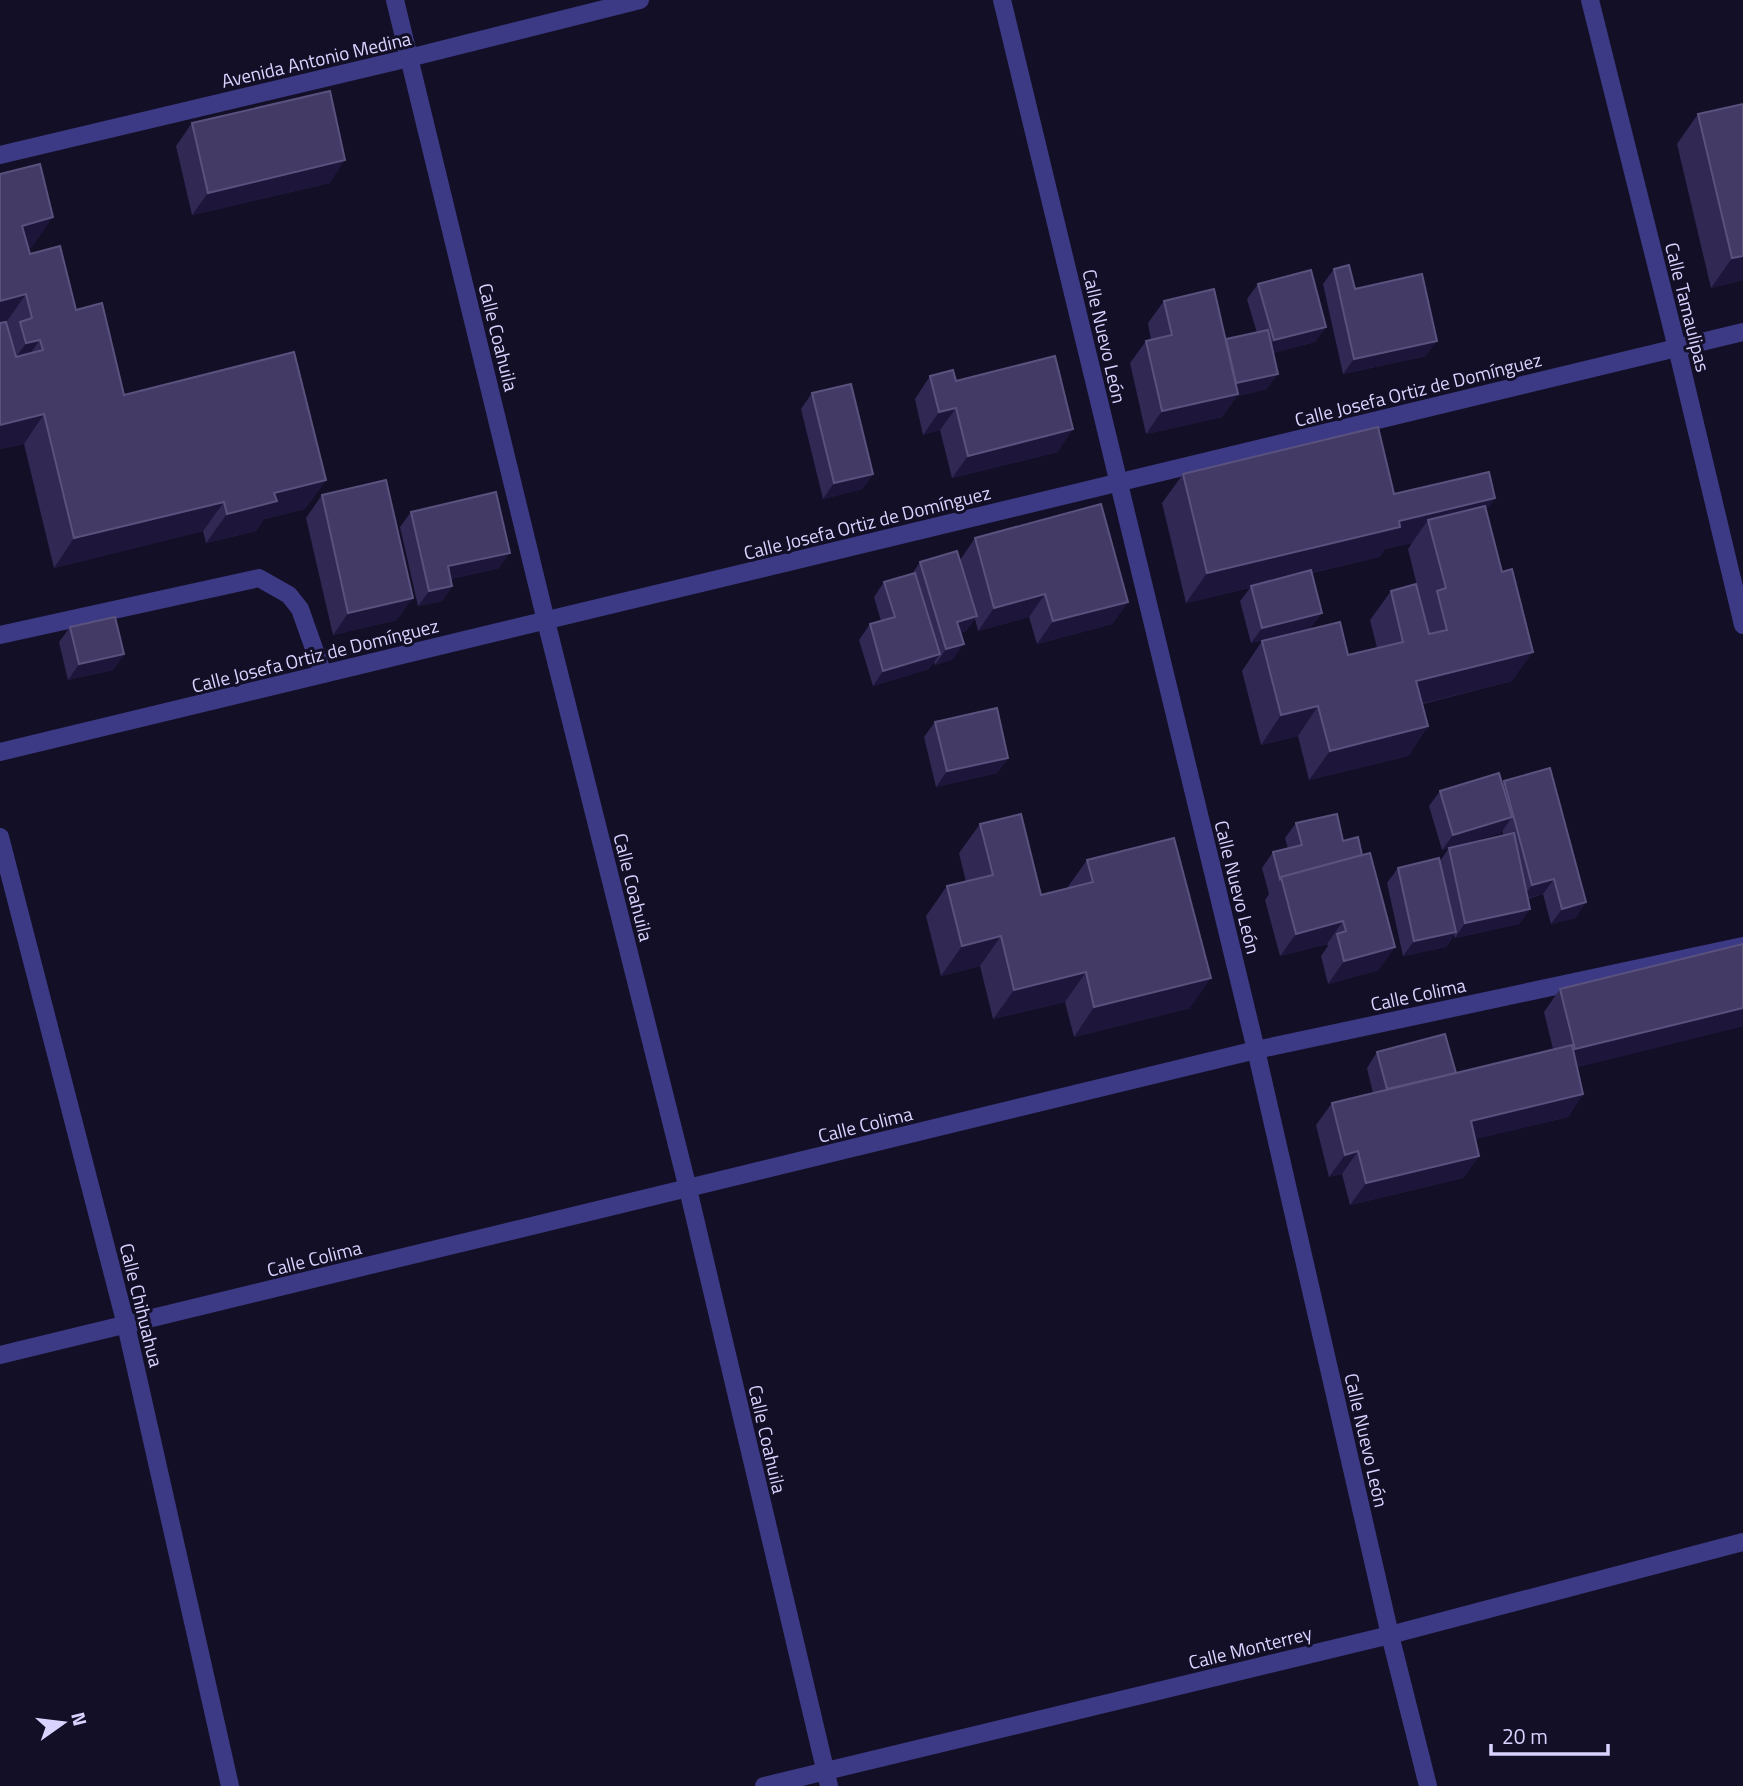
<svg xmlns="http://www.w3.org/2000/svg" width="1743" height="1786" font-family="'Titillium Web',sans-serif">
<rect width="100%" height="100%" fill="#130f26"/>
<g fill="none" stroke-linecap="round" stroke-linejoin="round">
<path stroke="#3d3a85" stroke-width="18" d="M0,635L259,578L289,595L300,609L323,674"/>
<g stroke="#3d3a85" stroke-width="18">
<path d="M395,0L546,621L688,1189L829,1786"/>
<path d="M1002,0L1256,1050L1390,1635L1428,1786"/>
<path d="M1590,0L1677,348L1743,625"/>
<path d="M0,155L409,58L640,0"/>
<path d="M0,752L1743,332"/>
<path d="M0,837L126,1325L230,1786"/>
<path d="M0,1355L1256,1050L1743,946"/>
</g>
<path stroke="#3d3a85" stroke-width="18" d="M764,1786L1390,1635L1743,1542"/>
</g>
<g fill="#312854" fill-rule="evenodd">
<path d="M1743,104V280L1711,288L1677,144L1698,114Z"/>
<path d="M192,123L330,183L192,215L176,146Z"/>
<path d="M0,174L32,247L28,248L30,254L76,310L124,395L326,480L305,509L264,519L256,531L206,543L203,531L54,568L24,444L0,449Z"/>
<path d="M1334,269L1355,289L1426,356L1343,374L1323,284Z"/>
<path d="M1258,284L1326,327L1315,342L1273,353L1267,389L1237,396L1222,417L1146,434L1130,363L1146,341L1151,340L1148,323L1164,301L1226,339L1257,333L1247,299Z"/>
<path d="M930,376L956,381L1058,452L952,478L940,430L923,435L915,399Z"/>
<path d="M812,393L873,474L862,489L823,499L801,409Z"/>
<path d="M1183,474L1394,494L1495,498L1486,510L1512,681L1423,704L1428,726L1408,756L1309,780L1298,736L1261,745L1242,671L1262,641L1348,655L1377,648L1370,620L1391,591L1423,610L1408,549L1412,543L1385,549L1379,557L1312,573L1311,628L1251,643L1240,601L1250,588L1186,603L1162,503Z"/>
<path d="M322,495L397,620L333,635L306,518Z"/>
<path d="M411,512L499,568L451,579L452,586L442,601L418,606L400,527Z"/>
<path d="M975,538L1128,602L1112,624L1037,644L1029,617L978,631L975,619L966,631L960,633L953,659L935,665L934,662L929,669L873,686L859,640L870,624L881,621L874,597L884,582L912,574L920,562L960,560Z"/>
<path d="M70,627L124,654L113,670L68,680L59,642Z"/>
<path d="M935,722L1008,758L997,773L936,787L924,737Z"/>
<path d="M1504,781L1586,902L1575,918L1551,924L1543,894L1528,899L1530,909L1519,924L1455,938L1454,935L1446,947L1403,956L1387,883L1398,868L1440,861L1449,848L1442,850L1429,806L1440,791L1502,784ZM1502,830L1504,836L1455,846L1501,833Z"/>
<path d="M1296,823L1343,841L1379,970L1328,984L1321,956L1328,946L1327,944L1280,956L1265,900L1269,894L1262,868L1273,852L1288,849L1285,838Z"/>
<path d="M980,824L1041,895L1067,888L1087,860L1190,1008L1074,1037L1065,1002L993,1019L980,966L941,976L926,916L947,886L966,882L959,853Z"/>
<path d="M1743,944V1026L1577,1067L1583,1094L1568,1117L1475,1139L1479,1156L1463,1178L1350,1205L1342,1174L1329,1177L1316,1125L1332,1103L1373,1093L1367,1068L1377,1052L1456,1073L1553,1049L1544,1012L1560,989Z"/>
</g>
<g fill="#1d163a">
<path d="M345,160L330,183L192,215L208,193Z"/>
<path d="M53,217L32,247L2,255L22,226Z"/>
<path d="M1743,256V280L1711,288L1732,258Z"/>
<path d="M26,294L5,324L0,325V301Z"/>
<path d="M1326,327L1315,342L1263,356L1274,340Z"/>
<path d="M40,340L19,369L5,373L26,343Z"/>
<path d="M1437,341L1426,356L1343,374L1354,359Z"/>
<path d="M1278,374L1267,389L1237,396L1222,417L1146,434L1162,411L1233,384Z"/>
<path d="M956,408L940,430L923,435L939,412Z"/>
<path d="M44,414L24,444L0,449V425Z"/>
<path d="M1073,429L1058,452L952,478L968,456Z"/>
<path d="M873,474L862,489L823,499L834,483Z"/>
<path d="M326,480L305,509L264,519L256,531L206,543L227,514L274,493Z"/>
<path d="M1495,498L1474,528L1428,520L1412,543L1385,549L1379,557L1251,587V586L1250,588L1186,603L1207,573L1399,521Z"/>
<path d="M224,502L203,531L54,568L74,538Z"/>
<path d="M510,553L499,568L438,582L448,566Z"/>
<path d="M452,586L442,601L418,606L429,591Z"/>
<path d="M1045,594L1029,617L978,631L994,608Z"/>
<path d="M413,598L397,620L333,635L348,613Z"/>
<path d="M1128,602L1112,624L1037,644L1053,621Z"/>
<path d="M1322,613L1311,628L1251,643L1262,628Z"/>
<path d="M977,616L966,631L946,637L957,622Z"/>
<path d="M964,644L953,659L935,665L946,649Z"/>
<path d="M1533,652L1512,681L1396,710L1416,681Z"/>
<path d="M124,654L113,670L68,680L79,664Z"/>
<path d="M940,654L929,669L873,686L883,671Z"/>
<path d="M1318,706L1298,736L1261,745L1281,715Z"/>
<path d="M1428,726L1408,756L1309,780L1330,751Z"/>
<path d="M1008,758L997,773L936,787L947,771Z"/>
<path d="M1512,817L1501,833L1442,850L1453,835Z"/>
<path d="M1554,879L1543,894L1521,900L1532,885Z"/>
<path d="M1586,902L1575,918L1551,924L1562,909Z"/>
<path d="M1530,909L1519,924L1455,938L1465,923Z"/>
<path d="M1343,921L1327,944L1280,956L1296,934Z"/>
<path d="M1456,932L1446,947L1403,956L1414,941Z"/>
<path d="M1001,936L980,966L941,976L962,946Z"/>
<path d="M1395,947L1379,970L1328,984L1344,961Z"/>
<path d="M1086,972L1065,1002L993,1019L1014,990Z"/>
<path d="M1211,978L1190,1008L1074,1037L1094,1007Z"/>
<path d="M1743,1008V1026L1559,1072L1575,1049Z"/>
<path d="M1583,1094L1568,1117L1455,1144L1471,1121Z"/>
<path d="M1358,1151L1342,1174L1329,1177L1345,1155Z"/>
<path d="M1479,1156L1463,1178L1350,1205L1366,1183Z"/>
</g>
<g fill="#433a66" stroke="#5a527e" stroke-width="2">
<path d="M330,91L345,160L208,193L192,123Z"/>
<path d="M1743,104V256L1732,258L1698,114Z"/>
<path d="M40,164L53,217L22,226L30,254L60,246L76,310L102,303L124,395L294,352L326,480L274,493L277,501L227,514L224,502L74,538L44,414L0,425V323L6,322L16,357L43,350L40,340L26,343L20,322L32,318L26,294L0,301V174Z"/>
<path d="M1349,265L1355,289L1422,274L1437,341L1354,359L1334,269Z"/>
<path d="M1311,270L1326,327L1274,340L1258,284Z"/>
<path d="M1214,289L1238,394L1162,411L1146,341L1172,335L1164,301Z"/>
<path d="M1268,330L1278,374L1236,383L1226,339Z"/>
<path d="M1055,356L1073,429L968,456L956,408L939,412L930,376L953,370L956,381Z"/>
<path d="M851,384L873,474L834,483L812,393Z"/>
<path d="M1378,427L1394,494L1489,472L1495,498L1399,521L1400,527L1207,573L1183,474Z"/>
<path d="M386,480L413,598L348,613L322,495Z"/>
<path d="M496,492L510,553L448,566L452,586L429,591L411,512Z"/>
<path d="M1101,504L1128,602L1053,621L1045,594L994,608L975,538Z"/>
<path d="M1485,506L1502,572L1512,569L1533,652L1416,681L1428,726L1330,751L1318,706L1281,715L1262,641L1340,622L1348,655L1403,642L1391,591L1416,584L1429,634L1447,630L1437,591L1446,588L1428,520Z"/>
<path d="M957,551L977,616L957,622L964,644L946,649L920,562Z"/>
<path d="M1311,570L1322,613L1262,628L1251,586Z"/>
<path d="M915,573L940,654L883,671L870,624L895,617L884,582Z"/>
<path d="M115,617L124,654L79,664L70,627Z"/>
<path d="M997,708L1008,758L947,771L935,722Z"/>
<path d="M1550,768L1586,902L1562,909L1554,879L1532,885L1504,781Z"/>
<path d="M1499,773L1512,817L1453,835L1440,791Z"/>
<path d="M1021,814L1041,895L1093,882L1087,860L1174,838L1211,978L1094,1007L1086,972L1014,990L1001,936L962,946L947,886L993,875L980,824Z"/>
<path d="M1337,814L1343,841L1358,837L1362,855L1281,877L1280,879L1273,852L1302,845L1296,823Z"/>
<path d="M1514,833L1530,909L1465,923L1449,848Z"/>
<path d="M1370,853L1395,947L1344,961L1337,934L1346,931L1343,921L1296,934L1281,877Z"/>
<path d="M1439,858L1456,932L1414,941L1398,868Z"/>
<path d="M1743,944V1008L1575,1049L1560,989Z"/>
<path d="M1445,1034L1456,1073L1387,1089L1377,1052Z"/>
<path d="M1572,1045L1583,1094L1471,1121L1479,1156L1366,1183L1358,1151L1345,1155L1332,1103Z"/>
</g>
<g text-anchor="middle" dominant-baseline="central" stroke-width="6" stroke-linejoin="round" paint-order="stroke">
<g font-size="19" fill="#d9d4ff" stroke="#130f26">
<text transform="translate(316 59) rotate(-13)">Avenida Antonio Medina</text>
<text transform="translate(1688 307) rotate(76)">Calle Tamaulipas</text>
<text transform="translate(1105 336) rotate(77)">Calle Nuevo León</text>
<text transform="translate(499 337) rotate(76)">Calle Coahuila</text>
<text transform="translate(1418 389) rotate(-14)">Calle Josefa Ortiz de Domínguez</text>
<text transform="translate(867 522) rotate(-14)">Calle Josefa Ortiz de Domínguez</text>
<text transform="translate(315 655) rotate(-14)">Calle Josefa Ortiz de Domínguez</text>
<text transform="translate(634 887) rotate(76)">Calle Coahuila</text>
<text transform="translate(1238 887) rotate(76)">Calle Nuevo León</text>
<text transform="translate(1418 994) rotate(-12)">Calle Colima</text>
<text transform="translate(865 1124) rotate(-14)">Calle Colima</text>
<text transform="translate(314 1258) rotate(-14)">Calle Colima</text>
<text transform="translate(142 1305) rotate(76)">Calle Chihuahua</text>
<text transform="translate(768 1439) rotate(77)">Calle Coahuila</text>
<text transform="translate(1367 1440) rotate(77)">Calle Nuevo León</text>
<text transform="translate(1250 1647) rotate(-14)">Calle Monterrey</text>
</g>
</g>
<g transform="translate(63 1723) rotate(76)" stroke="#130f26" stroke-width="5" paint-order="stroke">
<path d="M0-5L12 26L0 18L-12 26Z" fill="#d9d4ff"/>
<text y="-10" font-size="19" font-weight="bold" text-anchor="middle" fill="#d9d4ff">N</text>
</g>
<path d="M1491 1744v10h117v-10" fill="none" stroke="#d9d4ff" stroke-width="3.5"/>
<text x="1502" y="1744" font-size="21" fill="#d9d4ff" stroke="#130f26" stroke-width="5" paint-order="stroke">20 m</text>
</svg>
